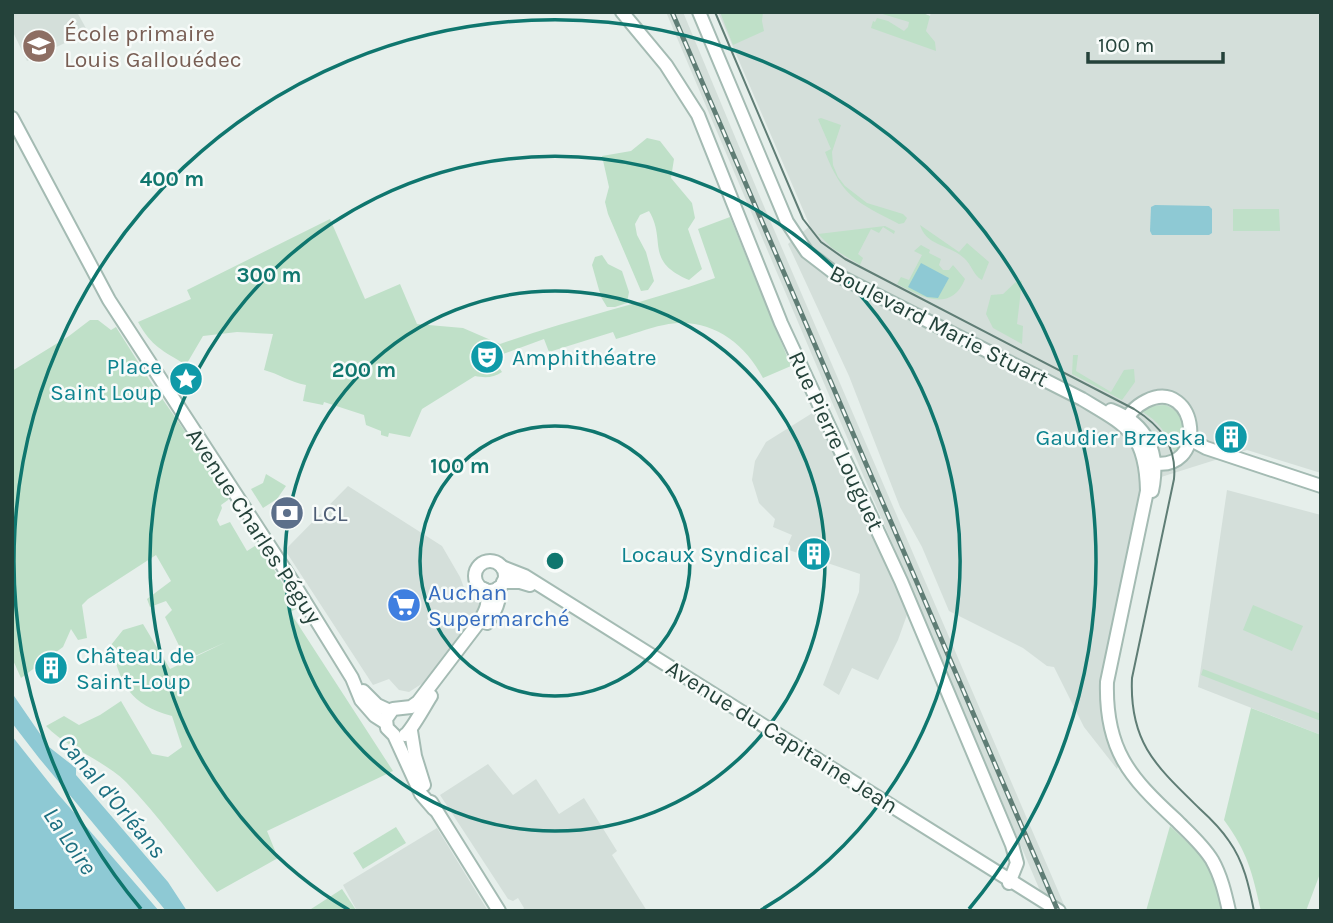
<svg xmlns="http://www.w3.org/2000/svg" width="1333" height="923" font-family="Karla,sans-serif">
<rect width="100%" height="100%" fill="#e6efeb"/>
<g fill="#d4dfda">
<path d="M12,12H77L88,32L27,61L12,30Z"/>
<path d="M666,12H683L763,204L1065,907L1041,893Z"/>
<path d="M718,12H920L930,16L931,12H1321V473L1247,450L1142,483L1143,497L1102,690L1119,763L1117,769L1084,727L1054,667L1047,666L1023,648L949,611L922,547L900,507L849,376L788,244L810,226Z"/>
<path d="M814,412L908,612L898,640L878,680L852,668L839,695L823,685L859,592L860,574L786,549L792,535L773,527L775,519L759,503L752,480L755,461L766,442Z"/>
<path d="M348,486L442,546L460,577L466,593L479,603L477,616L423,683L409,692L399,690L389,679L373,685L285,550Z"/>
<path d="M1227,490L1321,515V735L1198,687Z"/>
<path d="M488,764L513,795L536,779L559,814L584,798L617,851L612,855L647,911H522L524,908L518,898L513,901L508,899L440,795Z"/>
<path d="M437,828L488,911H357L343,885Z"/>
</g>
<g fill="#bfe0c8">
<path d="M720,12H763L762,21L764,31L733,45Z"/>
<path d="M876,12H920L930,16L926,31L935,42L936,51L871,28L873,21L875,22L877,18L888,21L904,31L908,27L909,22Z"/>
<path d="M821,118L841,125L832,152L833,165L838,177L845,186L867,203L903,214L907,218L904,223L899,224C857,202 843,198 825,152L831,149L818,119Z"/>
<path d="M647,138L660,141L674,159L671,178L692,203L695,218L688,229L702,269L689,280C644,261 667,241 649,211L640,215L635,224L637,235L646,252L654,281L648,290L641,291L608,214L605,202L609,187L602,156L631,151Z"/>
<path d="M1233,209H1279L1280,231H1233Z"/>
<path d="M730,217L791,366L763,378C743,340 707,316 664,325C647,328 632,335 616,339L613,332L549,352L544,339L503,354L498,366L502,372C493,378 485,378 475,376L422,409L410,437L389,433L388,437L381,435V431L366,425L364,415L324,402L323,405L303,401L306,385C290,382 279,374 264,370L273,334L237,332L203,336L186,365C162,350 152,347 138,322L191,299L187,290L330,219L365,299L400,284L417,324L463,328L500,344C571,319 644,303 715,278L698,229Z"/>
<path d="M920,225L959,252L967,243L989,262L982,280C973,275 972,265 964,258C950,245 926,246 920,225Z"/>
<path d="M885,226L895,231L894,234L883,227L879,233L871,229L858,254L863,258L860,265L832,248L818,234Z"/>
<path d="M921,245L930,250L929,253L941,259L939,265L943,270H949L953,265L965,279C951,314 919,296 897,284L901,277L909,280L922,255L914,251Z"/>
<path d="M602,255L608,264L622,271L629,292L627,303L615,307H607L601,297L592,265L595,257Z"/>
<path d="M1018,280L1022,281L1017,324L1023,326L1022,344L993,328L986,314L991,295L1003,294Z"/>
<path d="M90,320H98L111,330L116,327L152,384L230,496L228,500L221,505L222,508L217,520L220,526L230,522L247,551L258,544L298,608L290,612L393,771L267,831L278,858L217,892C187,856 158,815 126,782C104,760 65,747 46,726L64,716L79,725L100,715L121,701L152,754L168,757L182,747L172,716C129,704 121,685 111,645L123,630L143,624L170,669L226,642L186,660L165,617L172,610L166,601L150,607L147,599L171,581L156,555L88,599L82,605L87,638L78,640L71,629L63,647L21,678L12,658V371L69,336Z"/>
<path d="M1073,355H1078L1076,371L1111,392L1124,370L1134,369L1135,382L1122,400L1072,374Z"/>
<path d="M1165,405C1182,412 1184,421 1185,438L1175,453C1167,434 1159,421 1141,411L1150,406Z"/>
<path d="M266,474L286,486L277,499L263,508L251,489L263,483Z"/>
<path d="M1253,605L1303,626L1292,651L1243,630Z"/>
<path d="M1203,669L1321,714V721L1201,675Z"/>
<path d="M1251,708L1321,735V871L1306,911H1261C1252,872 1248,853 1224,820Z"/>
<path d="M1170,826L1203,857L1216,885L1222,911H1146Z"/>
<path d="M396,827L406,843L363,869L353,853Z"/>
<path d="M342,889L356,910L308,911Z"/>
</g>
<g fill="#8ec9d4">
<path d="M1155,205L1209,206L1212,209V233L1209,235H1152L1150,231L1151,207Z"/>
<path d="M921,263L949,278L938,298L927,297L908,287Z"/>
<path d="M12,693L49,747L76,768V775L168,882L187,911H166L39,758L12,723Z"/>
<path d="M12,736L58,794L159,911H12Z"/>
</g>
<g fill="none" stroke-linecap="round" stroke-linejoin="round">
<g stroke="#a4bbb3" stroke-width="16">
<g id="secondary">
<path d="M622,12L666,65L698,115L781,323L901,581L1012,845L1017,863L1009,883"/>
<path d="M699,12L787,222L807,252L837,275L1082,399C1127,426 1146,433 1147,491L1107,682C1105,749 1129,777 1176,820C1188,832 1203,845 1212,860C1221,876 1225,893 1229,911"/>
<path d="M12,118L109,300L289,576L352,678L361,700L375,716L386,723"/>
<path d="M1111,410C1148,424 1160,453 1152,491"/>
<path d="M1125,425C1128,414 1136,406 1146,401C1198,375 1211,478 1148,462"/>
<path d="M1191,440L1206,448L1321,486"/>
<circle cx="490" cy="576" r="15"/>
<path d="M502,567L525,576L1059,911"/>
<path d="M503,582H520L530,585"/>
<path d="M487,623C494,613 502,600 498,588"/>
<path d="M363,691L377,705L390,711"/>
<path d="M411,731L415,756L424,785"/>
<path d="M405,735C412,730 425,705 431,696"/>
<path d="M431,802L499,911"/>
<path d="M434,809L421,794L394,735L387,728L386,719L393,709L411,707L418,702L479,622C486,611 491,601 484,589"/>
</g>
</g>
<use href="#secondary" stroke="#fff" stroke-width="12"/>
<path stroke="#5f7d75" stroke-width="2" d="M715,12L803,219L821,242L845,259L1134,409C1161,426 1177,446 1174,479L1132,678C1129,743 1157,767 1200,809C1211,819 1221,829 1229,841C1244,862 1249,886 1254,911"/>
<g stroke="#5f7d75" stroke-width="5">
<path id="rail" d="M672,12L1058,911"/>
</g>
<use href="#rail" stroke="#f7fbf9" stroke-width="2.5" stroke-dasharray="8" stroke-linecap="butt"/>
</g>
<g fill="none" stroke="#0f766e" stroke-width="3.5">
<circle cx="555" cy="561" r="135"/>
<circle cx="555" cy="561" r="270"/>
<path d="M349 910A405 405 0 1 1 761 910"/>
<path d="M141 909A541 541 0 1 1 969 909"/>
</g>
<defs>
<g id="school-disc" transform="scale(1.75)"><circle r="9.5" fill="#8d6e63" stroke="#f7fbf9"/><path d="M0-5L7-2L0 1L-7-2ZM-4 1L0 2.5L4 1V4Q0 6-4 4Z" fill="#fff"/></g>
<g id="theatre-disc" transform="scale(1.75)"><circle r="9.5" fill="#0f9aa8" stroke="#f7fbf9"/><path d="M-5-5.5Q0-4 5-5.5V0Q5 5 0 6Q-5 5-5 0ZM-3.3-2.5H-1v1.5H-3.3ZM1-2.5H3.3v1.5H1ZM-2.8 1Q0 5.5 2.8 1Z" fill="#fff"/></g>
<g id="sight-disc" transform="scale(1.75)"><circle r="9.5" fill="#0f9aa8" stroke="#f7fbf9"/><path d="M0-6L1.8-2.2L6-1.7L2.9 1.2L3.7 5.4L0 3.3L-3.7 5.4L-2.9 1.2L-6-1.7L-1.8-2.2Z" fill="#fff"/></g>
<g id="building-disc" transform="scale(1.75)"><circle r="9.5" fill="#0f9aa8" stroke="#f7fbf9"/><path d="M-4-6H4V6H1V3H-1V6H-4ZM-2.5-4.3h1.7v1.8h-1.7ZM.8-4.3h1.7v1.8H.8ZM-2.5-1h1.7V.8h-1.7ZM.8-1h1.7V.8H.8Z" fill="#fff"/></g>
<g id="bank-disc" transform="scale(1.75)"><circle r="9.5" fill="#5c6f8a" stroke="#f7fbf9"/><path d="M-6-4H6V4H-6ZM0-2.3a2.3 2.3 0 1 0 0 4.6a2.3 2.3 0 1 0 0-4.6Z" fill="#fff"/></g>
<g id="supermarket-disc" transform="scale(1.75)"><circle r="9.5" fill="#3f7fe0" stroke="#f7fbf9"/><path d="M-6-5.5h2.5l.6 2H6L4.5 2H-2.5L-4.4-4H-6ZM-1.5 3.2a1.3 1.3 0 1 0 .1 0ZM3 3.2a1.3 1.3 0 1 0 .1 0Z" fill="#fff"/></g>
</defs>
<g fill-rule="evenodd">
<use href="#school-disc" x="39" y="46"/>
<use href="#theatre-disc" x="487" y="357"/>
<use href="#sight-disc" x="186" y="379"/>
<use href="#building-disc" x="1231" y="437"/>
<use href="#bank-disc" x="287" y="513"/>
<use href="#building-disc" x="814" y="554"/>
<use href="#supermarket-disc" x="404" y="605"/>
<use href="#building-disc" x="51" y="668"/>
</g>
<g text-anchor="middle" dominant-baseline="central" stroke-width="5" stroke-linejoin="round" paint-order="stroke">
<g font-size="23" fill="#785e54" stroke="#f7fbf9" text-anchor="start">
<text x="64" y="33">École primaire<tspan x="64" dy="26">Louis Gallouédec</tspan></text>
</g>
<g font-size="23" fill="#24423a" stroke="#f7fbf9">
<text transform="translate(939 326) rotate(27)">Boulevard Marie Stuart</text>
<text transform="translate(836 441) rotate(65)">Rue Pierre Louguet</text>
<text transform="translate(254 526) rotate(57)">Avenue Charles Péguy</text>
<text transform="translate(782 737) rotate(32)">Avenue du Capitaine Jean</text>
</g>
<g font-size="23" fill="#0d838f" stroke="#f7fbf9" text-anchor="end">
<text x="512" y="357" text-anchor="start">Amphithéatre</text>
<text x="162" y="366">Place<tspan x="162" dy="26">Saint Loup</tspan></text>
<text x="1206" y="437">Gaudier Brzeska</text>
<text x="790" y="554">Locaux Syndical</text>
<text x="76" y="655" text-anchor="start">Château de<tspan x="76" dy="26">Saint-Loup</tspan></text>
</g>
<g font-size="23" fill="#4e5e75" stroke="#f7fbf9" text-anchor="start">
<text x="312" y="513">LCL</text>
</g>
<g font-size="23" fill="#366cbe" stroke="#f7fbf9" text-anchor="start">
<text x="428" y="592">Auchan<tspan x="428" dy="26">Supermarché</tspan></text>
</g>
<g font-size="24" font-style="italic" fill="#1c6f80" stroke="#f7fbf9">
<text transform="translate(112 796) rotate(50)">Canal d'Orléans</text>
<text transform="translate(70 841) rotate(56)">La Loire</text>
</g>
</g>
<circle cx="555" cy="561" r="10" fill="#0f766e" stroke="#f7fbf9" stroke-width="3.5"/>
<g font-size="21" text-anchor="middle" font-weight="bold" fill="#0f766e" stroke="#f7fbf9" stroke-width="5" stroke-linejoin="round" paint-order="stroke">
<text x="172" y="186">400 m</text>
<text x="269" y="282">300 m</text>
<text x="364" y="377">200 m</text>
<text x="460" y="473">100 m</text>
</g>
<rect width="1333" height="923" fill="none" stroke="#24423a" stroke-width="28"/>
<path d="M1088 52v10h135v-10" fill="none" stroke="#24423a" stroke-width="3.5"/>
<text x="1098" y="52" font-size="21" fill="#24423a" stroke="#f7fbf9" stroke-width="5" paint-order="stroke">100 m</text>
</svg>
